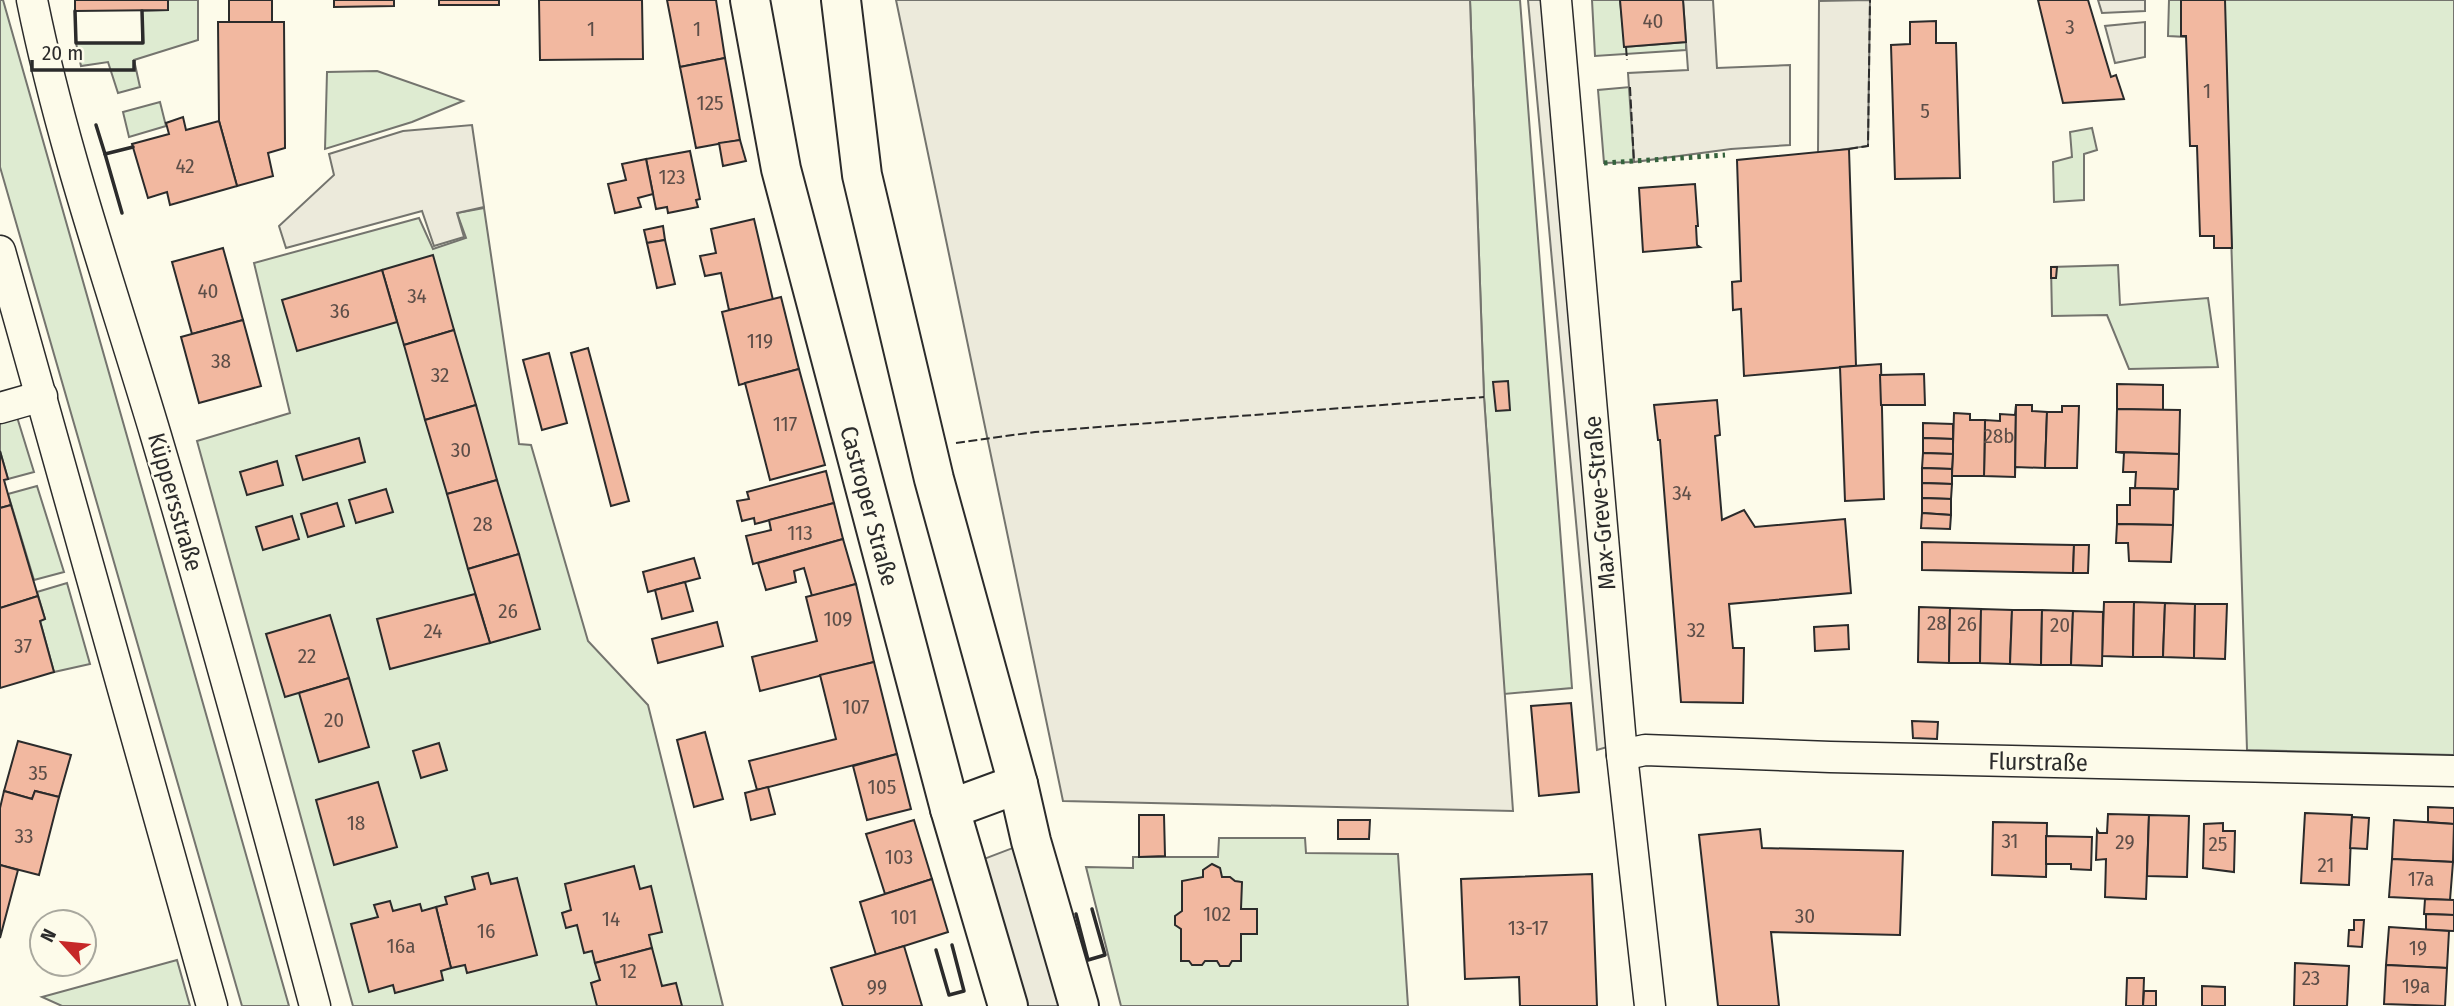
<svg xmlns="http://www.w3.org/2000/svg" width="2454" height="1006" font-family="'Fira Sans Condensed',sans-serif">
<rect width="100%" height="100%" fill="#fdfbea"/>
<g fill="#deebd1" stroke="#74746e" stroke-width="2">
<path d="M0,0H3L289,1006H242L0,167Z"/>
<path d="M168,0H198V40L134,60L140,87L118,93L108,62L81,66L76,43H142V11L168,10Z"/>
<path d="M1470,0H1520L1572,688L1504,694L1484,397Z"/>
<path d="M1592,0H1620L1625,47L1686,42V50L1595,56Z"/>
<path d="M2169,0H2454V755L2247,750L2225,39L2168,36Z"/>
<path d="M377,71L463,101L412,122L325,149L327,72Z"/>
<path d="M1630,87L1634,162L1604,163L1598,90Z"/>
<path d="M160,102L166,126L129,137L123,112Z"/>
<path d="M2092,128L2097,150L2084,154V200L2054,202L2053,162L2072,157L2070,132Z"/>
<path d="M484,208L519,444L531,445L588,641L648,705L723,1006H353L197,441L290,413L254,263L419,218L433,249L466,238L457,213Z"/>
<path d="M2118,265L2120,305L2208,298L2218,367L2129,369L2107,315L2052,316L2051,267Z"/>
<path d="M17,417L34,472L8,479L0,451V422Z"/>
<path d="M37,486L64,572L34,580L8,494Z"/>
<path d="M67,583L90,664L54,672L40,621L45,619L37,592Z"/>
<path d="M1219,838H1305L1306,853L1398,854L1408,1006H1121L1086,867L1133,868V857H1218Z"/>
<path d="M177,960L190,1006H62L42,997Z"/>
</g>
<g fill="#eceadb" stroke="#74746e" stroke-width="2">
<path d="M896,0H1470L1484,397L1513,811L1063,801Z"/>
<path d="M1528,0H1556L1621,743L1597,750Z"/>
<path d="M1683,0H1713L1717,68L1790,65V145L1731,149L1634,162L1628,73L1688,70Z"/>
<path d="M1870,0L1868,146L1818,153L1819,1Z"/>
<path d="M2098,0H2145V11L2102,13Z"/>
<path d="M2145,22V57L2115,63L2105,26Z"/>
<path d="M472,125L484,207L457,213L464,237L434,246L422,211L286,248L279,226L334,175L329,154L403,131Z"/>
<path d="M1031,841L1079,1006H1008L968,865Z"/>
</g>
<g fill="#f2b8a0" stroke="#2b2b2b" stroke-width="2">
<path d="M75,0H168V10L75,11Z"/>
<rect x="229" y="0" width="43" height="22"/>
<path d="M334,0H394V6L334,7Z"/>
<rect x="439" y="0" width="60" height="5"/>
<path d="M539,0H642L643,59L540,60Z"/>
<path d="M667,0H716L725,58L680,67Z"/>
<path d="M1620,0H1683L1686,42L1624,47Z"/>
<path d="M2038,0H2088L2111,77L2116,75L2124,99L2063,103Z"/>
<path d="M2181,0H2225L2232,248H2214V236H2200L2197,146H2190L2186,36H2181Z"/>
<path d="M1936,21V43H1956L1960,178L1895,179L1891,45L1910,44V22Z"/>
<path d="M218,22H284L285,148L268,153L273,176L237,186L219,121Z"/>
<path d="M725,58L740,140L696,148L680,67Z"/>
<path d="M183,117L186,130L219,121L237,186L170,205L167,192L148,198L132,144L169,134L166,123Z"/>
<path d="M740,140L746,161L723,166L719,143Z"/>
<path d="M1849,149L1856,366L1744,376L1741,309L1733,310L1732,282L1741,281L1737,160Z"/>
<path d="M690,151L700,199L696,200L698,207L668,213L667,207L656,209L646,159Z"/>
<path d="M646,159L653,194L638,198L641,207L615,213L608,184L626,180L622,164Z"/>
<path d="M1695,184L1698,226H1696L1697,245L1700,247L1643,252L1639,188Z"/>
<path d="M754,219L773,300L729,310L721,273L705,276L700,256L716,253L711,229Z"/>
<path d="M663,226L665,240L647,243L644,230Z"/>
<path d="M665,240L675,284L657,288L647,243Z"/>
<path d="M223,248L243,320L192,334L172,262Z"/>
<path d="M433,255L454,330L404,345L382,270Z"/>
<path d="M2051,267H2057L2056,278H2051Z"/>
<path d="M382,270L397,322L297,351L282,300Z"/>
<path d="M781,297L799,369L739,385L722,312Z"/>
<path d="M243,320L261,386L199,403L181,337Z"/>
<path d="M454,330L476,405L425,420L404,345Z"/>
<path d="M588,348L629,501L611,506L571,353Z"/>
<path d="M549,353L567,423L542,430L523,360Z"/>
<path d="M1881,364L1884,499L1845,501L1840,367Z"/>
<path d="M799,369L825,465L770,480L745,383Z"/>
<path d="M1924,374L1925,405H1881L1880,375Z"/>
<path d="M1508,381L1510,410L1496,411L1493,382Z"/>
<path d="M2117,384L2163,385V410L2117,409Z"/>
<path d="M1717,400L1720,435L1715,436L1722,520L1744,510L1755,527L1845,519L1851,593L1729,604L1733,648H1744L1743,703L1681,702L1660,440H1658L1654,405Z"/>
<path d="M476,405L497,480L447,494L425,420Z"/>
<path d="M2016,405L2015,477L1984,476L1985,420L2000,421V414L2015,415Z"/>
<path d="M2016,405H2032V411L2047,412L2045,468L2015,467V477Z"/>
<path d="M2062,406H2079L2077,468H2045L2047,412H2062Z"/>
<path d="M2117,409L2180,410L2179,454L2116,452Z"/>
<path d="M1954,413L1970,414V420H1985L1984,476H1952Z"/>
<path d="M1923,423L1953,424V439L1923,438Z"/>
<path d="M359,438L365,462L303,480L296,456Z"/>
<path d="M1923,438L1953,439V454L1923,453Z"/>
<path d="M0,451L8,479L4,480L11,505L0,508Z"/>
<path d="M2116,452L2179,454L2178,489L2130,488H2135L2136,472H2123L2124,453Z"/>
<path d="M1923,453L1953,454L1952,469L1922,468Z"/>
<path d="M277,461L283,485L247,495L240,472Z"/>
<path d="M1922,468L1952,469V484L1922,483Z"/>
<path d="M826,471L834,503L755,524L754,518L742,521L737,501L749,499L747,492Z"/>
<path d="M497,480L519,554L468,569L447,494Z"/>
<path d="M1922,483L1952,484L1951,499L1922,498Z"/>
<path d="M2130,488L2178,489L2174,490L2173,525L2117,524V505H2130Z"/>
<path d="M386,489L393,512L356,523L349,500Z"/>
<path d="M1922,498L1951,499V515L1922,513Z"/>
<path d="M337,503L344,526L308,537L301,514Z"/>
<path d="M834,503L843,539L753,564L746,536L771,530L769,520Z"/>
<path d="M11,505L38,596L0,608V508Z"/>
<path d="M1922,513L1951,515L1950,529L1921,528Z"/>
<path d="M292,516L299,539L263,550L256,527Z"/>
<path d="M2117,524L2173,525L2171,562L2129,561L2128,543H2116Z"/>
<path d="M843,539L856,584L812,596L804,568L794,571L796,582L766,590L758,563Z"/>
<path d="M1922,542L2074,545L2073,573L1922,570Z"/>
<path d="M2074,545H2089L2088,573H2073Z"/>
<path d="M519,554L540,629L490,643L468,569Z"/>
<path d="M694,558L700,578L648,592L643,572Z"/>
<path d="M685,582L693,611L662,619L655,590Z"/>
<path d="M856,584L874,662L760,691L752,657L817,641L806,597Z"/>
<path d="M475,594L490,643L390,669L377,619Z"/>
<path d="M38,596L45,619L40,621L54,672L0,688V608Z"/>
<path d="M2104,602H2134L2133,657L2102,656Z"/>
<path d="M2134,602L2165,603L2163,657H2133Z"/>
<path d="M2165,603L2195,604L2194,658L2163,657Z"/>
<path d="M2195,604H2227L2225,659L2194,658Z"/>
<path d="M1919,607L1950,608L1949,663L1918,662Z"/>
<path d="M1950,608L1981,609L1980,663H1949Z"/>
<path d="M1981,609L2012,610L2010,664L1980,663Z"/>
<path d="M2012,610H2042L2041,665L2010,664Z"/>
<path d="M2042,610L2073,611L2071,665H2041Z"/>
<path d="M2073,611L2103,612L2102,666L2071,665Z"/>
<path d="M330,615L349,678L285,697L266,634Z"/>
<path d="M717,622L723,646L658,663L652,639Z"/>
<path d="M1848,625L1849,649L1815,651L1814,627Z"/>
<path d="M874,662L897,754L757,790L749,761L836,739L820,675Z"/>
<path d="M349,678L369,747L319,762L299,693Z"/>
<path d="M1571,703L1579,792L1539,796L1531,706Z"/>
<path d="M1912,721L1938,722L1937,739L1913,738Z"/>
<path d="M705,732L723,799L694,807L677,740Z"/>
<path d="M18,741L71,755L59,797L35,791L32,799L4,791Z"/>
<path d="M439,743L447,770L421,778L413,751Z"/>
<path d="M897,754L911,809L867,820L853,766Z"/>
<path d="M378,782L397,847L334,865L316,800Z"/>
<path d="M768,787L775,814L751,820L745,793Z"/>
<path d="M4,791L32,799L35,791L59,797L39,875L0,865V808Z"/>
<path d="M2428,807L2454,808V824L2428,822Z"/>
<path d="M2305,813L2352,815L2349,885L2301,883Z"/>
<path d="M2108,814L2149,815L2146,899L2105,897L2106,859L2096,860L2097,830L2099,833H2107Z"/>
<path d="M1139,815H1164L1165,856L1139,857Z"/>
<path d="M2149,815L2189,816L2187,877L2147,876Z"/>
<path d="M2352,817L2369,818L2367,849L2350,848Z"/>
<path d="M914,820L932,879L885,894L866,834Z"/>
<path d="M1338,820H1370L1369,839H1338Z"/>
<path d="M2394,820L2454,824L2453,862L2392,859Z"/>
<path d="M1993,822L2047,823L2046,877L1992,875Z"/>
<path d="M2223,823V831H2235L2234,872L2203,868L2204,824Z"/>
<path d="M1760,829L1762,848L1903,851L1900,935L1771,932L1779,1006H1718L1699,835Z"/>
<path d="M2046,836L2092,837L2091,870L2071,869V864H2046Z"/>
<path d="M2392,859L2453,862L2450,900L2389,897Z"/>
<path d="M1212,864L1220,868L1222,877H1230L1235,881L1242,882L1241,909H1257V934H1241V961H1232L1229,966H1220L1217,961H1205L1202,965H1192L1189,961H1181V929L1175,925V916L1182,911V881L1203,877V870Z"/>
<path d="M0,865L18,870L0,938Z"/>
<path d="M634,866L640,889L651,886L662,932L649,935L652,948L595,963L592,951L584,953L577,925L566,928L562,913L571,910L565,884Z"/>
<path d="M488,873L491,884L517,878L537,955L467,973L465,965L451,968L436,907L447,904L445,897L475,889L472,877Z"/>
<path d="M1592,874L1597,1006H1520L1519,977L1465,979L1461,879Z"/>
<path d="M932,879L948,932L876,955L860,902Z"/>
<path d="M2425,899L2454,900V915L2424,914Z"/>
<path d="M390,901L393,911L420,904L422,911L436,907L451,968L441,971L443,980L395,993L393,985L369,992L351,924L378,917L374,905Z"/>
<path d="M2426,914L2454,915V931L2426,930Z"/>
<path d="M2354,920H2364L2362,947L2348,946L2349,930H2354Z"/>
<path d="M2389,927L2449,931L2447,968L2386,965Z"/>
<path d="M904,946L922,1006H843L831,968Z"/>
<path d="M652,948L662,986L676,983L682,1006H597L591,983L600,980L595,963Z"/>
<path d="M2295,963L2349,966L2347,1006H2294Z"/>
<path d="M2386,965L2447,968L2445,1006L2384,1004Z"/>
<path d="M2127,978H2144L2143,1006H2126Z"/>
<path d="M2202,986L2225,987V1006H2202Z"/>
<path d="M2144,991H2156V1006H2143Z"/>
</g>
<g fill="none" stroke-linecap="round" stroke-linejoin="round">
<g stroke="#2b2b2b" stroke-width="33">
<g id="street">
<path d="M32,0C62,148 113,292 156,436C212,625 264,815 315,1006"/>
<path d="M1556,0L1622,755L1650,1006"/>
<path d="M0,251L212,1006"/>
<path d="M0,408L42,396"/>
<path d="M1622,755L1645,750L1830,757L2454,771"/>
</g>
</g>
<g stroke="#2b2b2b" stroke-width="42">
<g id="secondary">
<path d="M750,0L781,169L950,809L1008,1006"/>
<path d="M841,0L862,175L934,479L1018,784L1031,841L1079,1006"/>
<path d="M950,809L1018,784"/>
</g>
</g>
<use href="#street" stroke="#fdfbea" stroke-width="30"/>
<use href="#secondary" stroke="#fdfbea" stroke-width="38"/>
<path stroke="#34623c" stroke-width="5" stroke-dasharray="3.5 5" stroke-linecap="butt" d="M1604,163L1725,155"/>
<g stroke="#2b2b2b" stroke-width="2" stroke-dasharray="9 3.5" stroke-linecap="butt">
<path d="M1626,47L1627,60"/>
<path d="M1630,87L1634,162"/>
<path d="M1849,149L1868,146L1870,0"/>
<path d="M956,443L1035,432L1484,397"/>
</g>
<g stroke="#2b2b2b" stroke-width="3.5">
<path d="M75,11L76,43H143L142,11"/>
<path d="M96,125L105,154L133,147"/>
<path d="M105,154L122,213"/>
<path d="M1076,914L1088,960L1105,955L1092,909"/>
<path d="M936,950L949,995L964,991L952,945"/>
</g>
</g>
<g text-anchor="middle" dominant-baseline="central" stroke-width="5" stroke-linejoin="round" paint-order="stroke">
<g font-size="21" fill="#5d4e48">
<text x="1653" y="21">40</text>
<text x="2070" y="27">3</text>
<text x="591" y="29">1</text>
<text x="697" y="29">1</text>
<text x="2207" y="91">1</text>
<text x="710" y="103">125</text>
<text x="1925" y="111">5</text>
<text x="185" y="166">42</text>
<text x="672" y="177">123</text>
<text x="208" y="291">40</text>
<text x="417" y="296">34</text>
<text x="340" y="311">36</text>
<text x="760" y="341">119</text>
<text x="221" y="361">38</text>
<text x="440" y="375">32</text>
<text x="785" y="424">117</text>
<text x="1999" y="436">28b</text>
<text x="461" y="450">30</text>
<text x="1682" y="493">34</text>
<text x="483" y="524">28</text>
<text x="800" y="533">113</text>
<text x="508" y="611">26</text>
<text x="838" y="619">109</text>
<text x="1937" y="623">28</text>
<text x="1967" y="624">26</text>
<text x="2060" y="625">20</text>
<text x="1696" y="630">32</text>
<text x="433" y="631">24</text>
<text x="23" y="646">37</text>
<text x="307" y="656">22</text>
<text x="856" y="707">107</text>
<text x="334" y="720">20</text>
<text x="38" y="773">35</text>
<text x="882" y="787">105</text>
<text x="356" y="823">18</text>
<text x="24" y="836">33</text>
<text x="2010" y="841">31</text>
<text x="2125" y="842">29</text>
<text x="2218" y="844">25</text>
<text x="899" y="857">103</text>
<text x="2326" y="865">21</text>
<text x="2421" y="879">17a</text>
<text x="1217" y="914">102</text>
<text x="1805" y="916">30</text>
<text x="904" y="917">101</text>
<text x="611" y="919">14</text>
<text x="1528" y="928">13-17</text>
<text x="486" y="931">16</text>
<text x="401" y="946">16a</text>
<text x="2418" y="948">19</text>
<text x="628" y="971">12</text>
<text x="2311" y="978">23</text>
<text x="2416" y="986">19a</text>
<text x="877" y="987">99</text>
</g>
<g font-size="24" fill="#2b2b2b" stroke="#fdfbea">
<text transform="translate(175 502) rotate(74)">Küppersstraße</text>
<text transform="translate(1600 503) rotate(-95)">Max-Greve-Straße</text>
<text transform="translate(869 506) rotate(75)">Castroper Straße</text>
<text transform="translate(2038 762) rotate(1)">Flurstraße</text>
</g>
</g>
<g transform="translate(63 943) rotate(297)"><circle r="33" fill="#fdfbea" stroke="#a9a89e" stroke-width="2"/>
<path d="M0-5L12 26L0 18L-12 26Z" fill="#c62828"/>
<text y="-10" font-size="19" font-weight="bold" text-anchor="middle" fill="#2b2b2b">N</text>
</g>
<path d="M32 60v10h102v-10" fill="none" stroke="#2b2b2b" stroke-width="3.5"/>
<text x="42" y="60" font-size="21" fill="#2b2b2b" stroke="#fdfbea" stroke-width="5" paint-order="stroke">20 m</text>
</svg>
